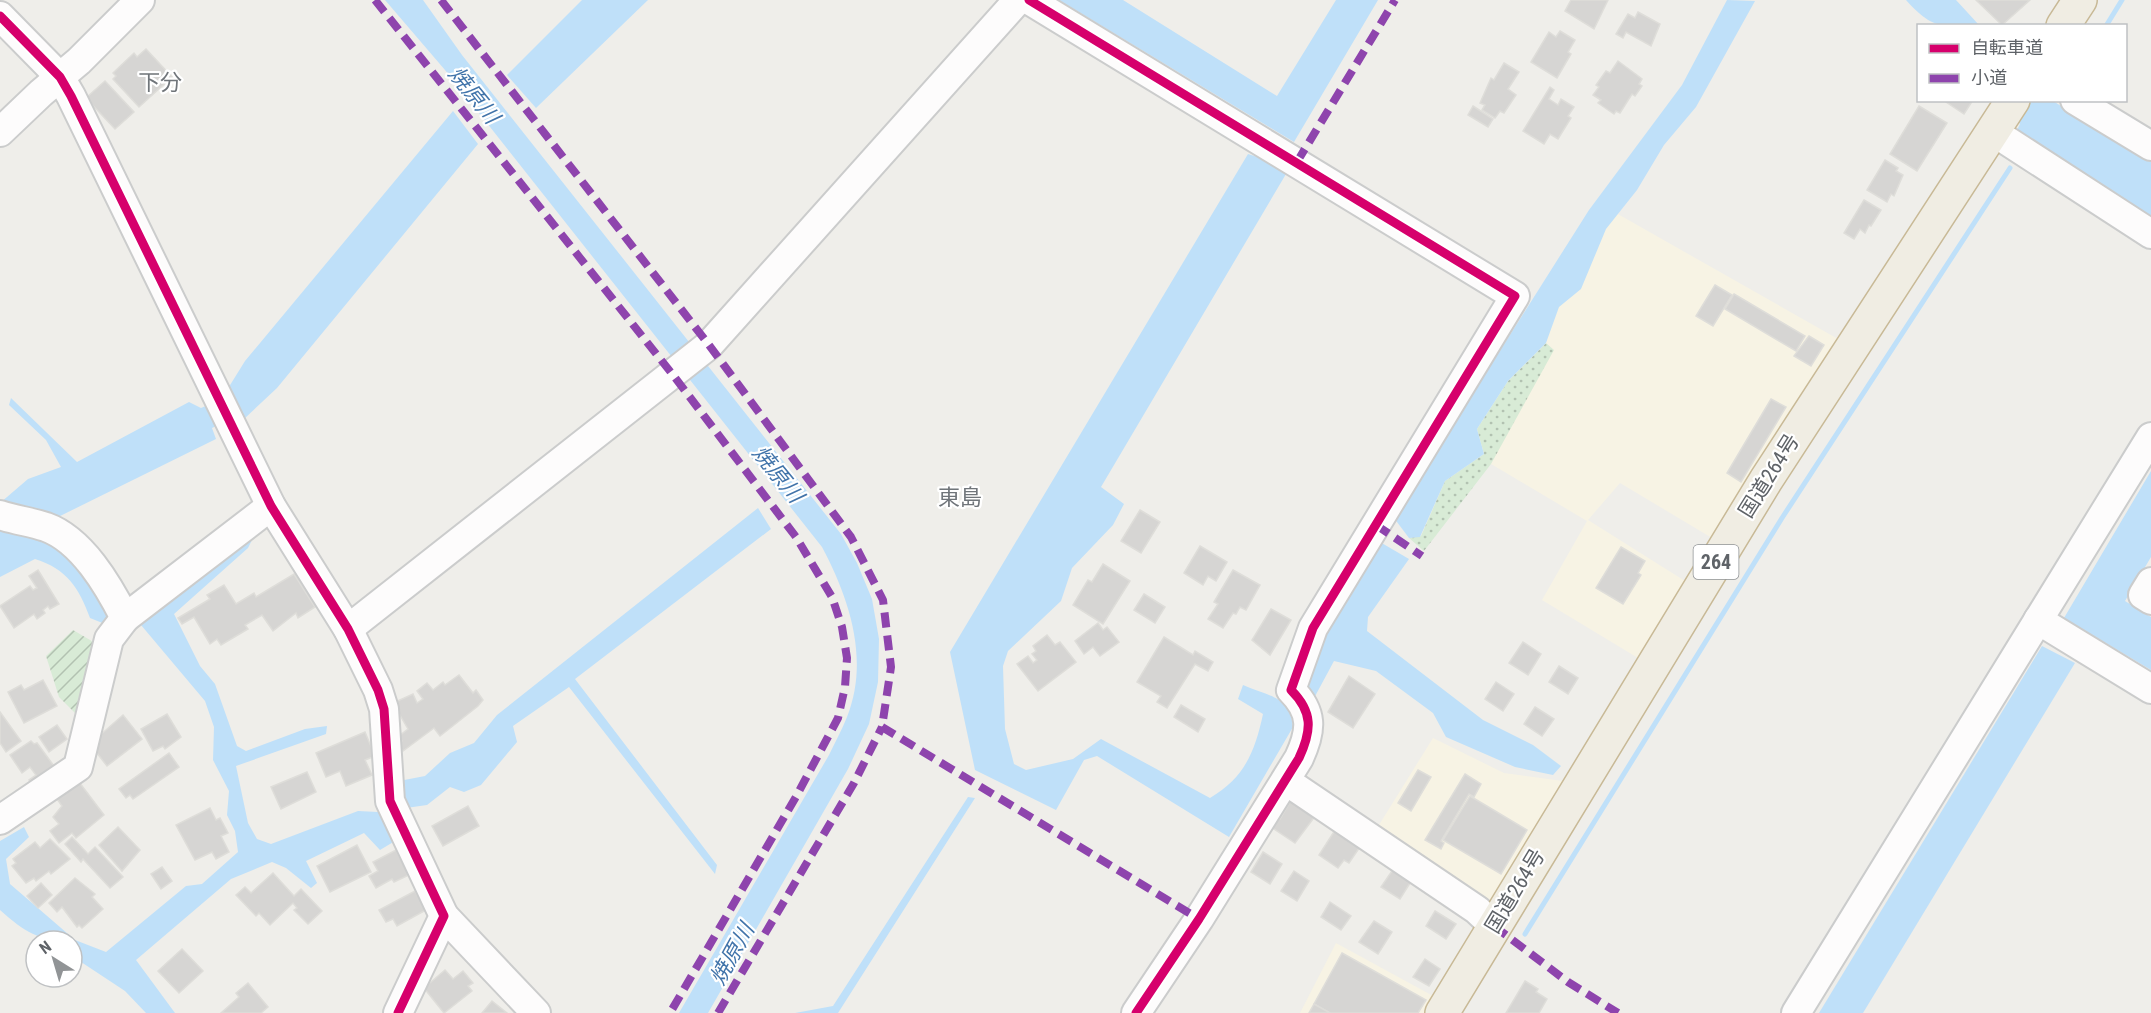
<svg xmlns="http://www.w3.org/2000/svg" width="2151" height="1013" font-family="'Roboto Condensed','Noto Sans JP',sans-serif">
<defs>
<pattern id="grass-dots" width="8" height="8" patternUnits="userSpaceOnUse" patternTransform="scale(1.5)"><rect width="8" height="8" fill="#d8ebd6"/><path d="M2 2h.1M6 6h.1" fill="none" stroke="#b2c2b1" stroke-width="1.8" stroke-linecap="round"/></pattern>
<pattern id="garden-furrows" width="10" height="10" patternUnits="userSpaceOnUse" patternTransform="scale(1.5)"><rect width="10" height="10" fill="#d8ebd6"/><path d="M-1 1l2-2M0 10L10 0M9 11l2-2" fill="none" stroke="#b2c2b1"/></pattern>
</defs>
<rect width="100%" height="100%" fill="#efeeea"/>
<g fill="#f7f3e4">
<path d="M1609,209L1838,339L1712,538L1620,483L1588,520L1685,581L1638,658L1542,600L1587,521L1459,445Z"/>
<path d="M1433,738L1504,773L1563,781L1487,906L1374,833Z"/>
<path d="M1336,943L1435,997L1426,1013H1300Z"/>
</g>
<path fill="url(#grass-dots)" d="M1546,343L1554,350L1491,464L1424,551L1409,538L1421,536L1445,481L1484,454L1477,429L1508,381Z"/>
<path fill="url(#garden-furrows)" d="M73,630L102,647L81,719L59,697L46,656Z"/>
<g fill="#bfe0f9">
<path d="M385,0H423L462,55L841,534L857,563L872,599L879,639L878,682L869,724L848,769L708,1013H679L829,755C835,742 842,730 847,717C870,659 849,598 822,547L445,70Z"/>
<path d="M582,0H648L536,108L507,75Z"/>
<path d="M1059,0H1123L1277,96L1336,0H1378L1294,142Z"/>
<path d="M1727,0L1755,1L1696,107L1664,145L1637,190L1606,229L1581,289L1559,307L1546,343L1508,381L1477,429L1484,454L1445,481L1420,537L1409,538L1394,518L1589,210L1682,85Z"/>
<path d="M1906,0H1956L1979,25C1941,26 1933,30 1906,0Z"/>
<path d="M2004,101H2053L2151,162V217L2015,134L2020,124Z"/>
<path d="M453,111L478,144L277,388L244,419L241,414L212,428L216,439L52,520L61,547L112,606L105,624L90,618C79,588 67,569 35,559L0,577V503L28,479L61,467L46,440L9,405L11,398L77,462L189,402L201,408L230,396L227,390L245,361Z"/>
<path d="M1248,154L1264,159L1286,174L1101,487L1124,504L1113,525L1072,568L1061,601L1008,651L1003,666L1005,729L1014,764L1026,770L1073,759L1101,739L1210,798C1244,778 1255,752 1263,714L1238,699L1243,685C1268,696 1290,696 1293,727L1229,837L1097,756L1084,760L1056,810L975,770L950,652Z"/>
<path d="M2151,471V557L2125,601L2151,617V670L2064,618Z"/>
<path d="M758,508L771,529L575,679L717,865L715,874L569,687L513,726L517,742L481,785L464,792L450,787L427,805L406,808L395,841L380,850L364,833L306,861L317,883L311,888L286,868L272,862L231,879L136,960L175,1013H146L125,991L72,956V941C38,941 25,932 0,910V841L24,827L29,837L6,859L10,884L75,940L106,952L186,886L202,884L238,852L235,831L227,815L229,791L213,760L214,727L205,701L141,625L244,541L253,538L248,548L174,614L200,666L215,684L237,746L246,751L305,729L327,726L326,734L236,766L248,823L257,839L271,844L358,811L378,812L400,799L399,781L425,776L450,753L474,743L497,715Z"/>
<path d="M1380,542L1409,559L1368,617L1367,631L1483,720L1533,745L1561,766L1553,775L1515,767L1446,737L1433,713L1376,671L1334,661L1313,700L1299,682L1330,617Z"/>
<path d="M2042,646L2075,663L1863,1013H1819Z"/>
<path d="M968,797L975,798L838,1013H795L833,1006Z"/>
</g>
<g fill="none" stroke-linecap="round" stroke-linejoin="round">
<g stroke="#bfe0f9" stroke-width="5">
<path d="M2106,26L2122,0"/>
<path d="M1525,934L1782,518L2010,168"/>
</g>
</g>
<g fill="#d6d5d3" stroke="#deddd9" stroke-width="1.5">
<path d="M1571,0H1608L1594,29L1565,11Z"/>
<path d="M1976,0H2030L2002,25Z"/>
<path d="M1638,12L1660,24L1651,46L1626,32L1623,38L1616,34L1628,14L1635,18Z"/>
<path d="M1560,31L1575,40L1568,52L1571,54L1557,78L1531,62L1549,32L1556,37Z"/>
<path d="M146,49L172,77L139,107L113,79L116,76L113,73L134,53L137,57Z"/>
<path d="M1618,61L1642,79L1639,84L1642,86L1635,96L1632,94L1620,113L1616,111L1614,114L1598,103L1601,100L1593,95L1599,87L1596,85L1606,71L1610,73Z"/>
<path d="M1504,63L1519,72L1508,89L1516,95L1504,113L1500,111L1495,118L1482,110L1485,105L1480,103L1491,78L1494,80Z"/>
<path d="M105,81L134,112L115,129L86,98Z"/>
<path d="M1550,87L1554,90L1549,99L1558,105L1561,99L1574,107L1568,116L1571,118L1558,139L1550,134L1544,144L1523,131Z"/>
<path d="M1943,100H1973L1964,114Z"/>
<path d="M1473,106L1493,119L1488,127L1468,115Z"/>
<path d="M1919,106L1947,123L1917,171L1890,154Z"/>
<path d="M1885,160L1898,168L1896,171L1903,175L1894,196L1891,194L1887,202L1867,190Z"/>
<path d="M1864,200L1881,210L1871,226L1869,225L1865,233L1860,229L1854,239L1844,233Z"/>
<path d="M1715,285L1732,295L1713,326L1696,316Z"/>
<path d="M1734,294L1805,336L1796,351L1725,309Z"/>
<path d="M1809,336L1824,345L1811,366L1794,356Z"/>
<path d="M1771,399L1786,407L1741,482L1727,473Z"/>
<path d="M1140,510L1160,522L1141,553L1121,541Z"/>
<path d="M1200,546L1227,562L1216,581L1208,576L1203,585L1184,573Z"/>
<path d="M1621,547L1645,561L1638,573L1641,575L1623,604L1596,588Z"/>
<path d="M1103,564L1130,581L1103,624L1073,605L1088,580L1092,582Z"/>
<path d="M38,570L59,604L50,609L48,606L43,610L45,613L37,619L34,614L14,628L0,606L30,586L33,590L37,588L29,576Z"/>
<path d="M1233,570L1260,585L1246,610L1240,607L1236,614L1233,613L1223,628L1208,619L1218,604L1214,602Z"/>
<path d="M294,574L315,607L298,618L296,613L273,631L262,615L245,625L248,629L221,645L217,639L210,644L194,617L182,624L178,618L210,599L207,595L224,585L236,604L254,593L256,597Z"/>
<path d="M1144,594L1165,607L1155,623L1134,610Z"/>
<path d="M1271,609L1291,620L1270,655L1252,640Z"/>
<path d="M1098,623L1103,630L1107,627L1119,642L1100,656L1093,647L1084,654L1075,641Z"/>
<path d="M1047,635L1055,645L1060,642L1076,662L1038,691L1017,664L1028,656L1033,663L1037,660L1032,654L1036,651L1033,646Z"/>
<path d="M1164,637L1193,655L1195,651L1213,662L1208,671L1195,664L1167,708L1157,702L1161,696L1137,682Z"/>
<path d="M1523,642L1541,654L1528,675L1509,663Z"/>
<path d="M1559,666L1578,678L1568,694L1549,682Z"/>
<path d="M459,675L473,693L476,690L483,700L478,706L440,736L434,728L403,751L398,745L402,741L399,736L408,729L393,703L413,694L417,703L423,699L417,691L427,683L433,690L443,682L445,685Z"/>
<path d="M1349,676L1375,694L1353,728L1328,712Z"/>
<path d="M43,680L57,706L24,723L8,692L21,685L24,690Z"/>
<path d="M1496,682L1514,694L1503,711L1485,699Z"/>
<path d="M1181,705L1205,719L1198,732L1174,717Z"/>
<path d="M1535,707L1554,719L1542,736L1524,724Z"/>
<path d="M0,712L21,741L6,752L0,743Z"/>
<path d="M167,714L181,737L165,749L163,746L153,751L141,729Z"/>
<path d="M123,715L142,739L107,766L90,744Z"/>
<path d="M57,725L67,739L49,752L39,737Z"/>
<path d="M365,732L375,756L365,760L372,775L346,786L340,771L326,777L316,753Z"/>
<path d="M31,741L34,744L37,743L54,766L31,783L29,780L36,775L30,767L22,773L10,755Z"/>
<path d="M169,753L179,767L133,799L130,795L126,798L119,789Z"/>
<path d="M1418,770L1431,777L1411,811L1398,803Z"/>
<path d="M307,772L316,792L281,809L271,787Z"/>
<path d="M1465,774L1481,784L1474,797L1469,794L1441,841L1444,843L1441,849L1425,840Z"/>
<path d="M79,782L104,815L76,838L72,833L59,843L50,831L59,824L53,817L62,806L57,799Z"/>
<path d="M1470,796L1527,830L1501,874L1443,840Z"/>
<path d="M1291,800L1316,815L1295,843L1268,825L1274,815L1280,819Z"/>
<path d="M468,806L479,826L443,846L432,826Z"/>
<path d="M210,808L216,820L220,818L228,833L221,836L229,852L216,859L212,852L195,860L176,825Z"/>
<path d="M118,827L140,850L122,871L99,845Z"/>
<path d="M1337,827L1362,844L1349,863L1344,860L1338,868L1319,855Z"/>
<path d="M72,837L88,854L95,847L123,877L110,888L83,859L81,862L65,844Z"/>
<path d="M50,839L70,859L51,874L49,871L36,881L34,878L26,883L12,866L16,863L13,859L35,842L40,848Z"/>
<path d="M357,845L371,872L330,892L317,866Z"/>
<path d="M396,850L409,875L394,882L392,879L376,888L369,876L378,871L373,862Z"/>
<path d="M1263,852L1282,864L1270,884L1251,872Z"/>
<path d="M162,867L172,881L161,889L151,874Z"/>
<path d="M1394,868L1412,880L1400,899L1381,887Z"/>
<path d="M1294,871L1309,881L1297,901L1281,891Z"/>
<path d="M273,873L294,896L301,889L322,911L308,924L294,910L297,908L293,903L270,925L259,913L256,916L236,895L245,887L251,893Z"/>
<path d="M75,878L95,894L92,897L103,909L82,928L79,925L77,927L62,907L57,912L49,903Z"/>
<path d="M41,883L52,895L38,908L27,896Z"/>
<path d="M415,891L426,910L397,926L393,919L386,922L379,910Z"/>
<path d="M1330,902L1351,916L1341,930L1321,917Z"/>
<path d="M1435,911L1456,924L1446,939L1426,926Z"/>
<path d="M1374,921L1392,932L1378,954L1359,942Z"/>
<path d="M182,949L203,971L179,993L158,971Z"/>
<path d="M1342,953L1426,1000L1418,1013H1330L1314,1004Z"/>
<path d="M1425,959L1440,969L1429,986L1413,977Z"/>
<path d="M445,970L453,979L463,971L473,983L468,986L472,991L444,1013L424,988Z"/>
<path d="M1525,981L1538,989L1536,992L1547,999L1539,1013H1506Z"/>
<path d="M248,983L268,1007L261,1013H221L239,997L236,993Z"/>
<path d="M492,1001L507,1013H482Z"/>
<path d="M1314,1004L1330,1013H1309Z"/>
</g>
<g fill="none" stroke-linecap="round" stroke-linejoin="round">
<g stroke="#cbcccc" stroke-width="32">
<g id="minor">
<path d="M1029,0L1515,296L1313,628L1291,690C1313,712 1312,730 1299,758L1199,919L1136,1013"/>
<path d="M0,16L60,77L71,96L271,506L348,629L378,690L384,709L390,801L444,916L398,1013"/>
<path d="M2075,100L2151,146"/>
<path d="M1992,131L2151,234"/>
<path d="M0,132L41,93L79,61L140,0"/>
<path d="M0,515C15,520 31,522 46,527C82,540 108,585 125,618L109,639L78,767L0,820"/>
<path d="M2151,582L2143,595L2151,600"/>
<path d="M125,618L271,506"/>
<path d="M2038,620L2151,689"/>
<path d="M348,629L709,345L1018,0"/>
<path d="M1286,781L1477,910L1494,926"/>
<path d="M444,916L536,1013"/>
<path d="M1796,1013L2151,437"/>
</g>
</g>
<g stroke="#c8b996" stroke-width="36">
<g id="highway">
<path d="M2063,26L2080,0"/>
<path d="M1442,1013L1766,480L2013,100"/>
</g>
</g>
<use href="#minor" stroke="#fdfcfc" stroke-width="28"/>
<use href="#highway" stroke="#f0ede3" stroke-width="33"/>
<g stroke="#8e44ad" stroke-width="8" stroke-dasharray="15 8" stroke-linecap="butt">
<path d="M375,0L673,375L796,537L832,597L842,627L847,658L845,687L838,718L797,795L670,1013"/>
<path d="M441,0L709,345L851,537L883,600L891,667L882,727L1199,919"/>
<path d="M1297,162L1395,0"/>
<path d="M1376,525L1422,556"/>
<path d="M1494,926L1568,982L1618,1013"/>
<path d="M718,1013L854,783L882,727"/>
</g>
<g stroke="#fff" stroke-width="13">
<g id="cycleway">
<path d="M1029,0L1515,296L1313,628L1291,690C1313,712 1312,730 1299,758L1199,919L1136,1013"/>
<path d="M0,16L60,77L71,96L271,506L348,629L378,690L384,709L390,801L444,916L398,1013"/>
</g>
</g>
<use href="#cycleway" stroke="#d6006c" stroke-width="9"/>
</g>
<g text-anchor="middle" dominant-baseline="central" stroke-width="4.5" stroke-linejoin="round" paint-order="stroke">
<rect fill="#fff" stroke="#8f9295" stroke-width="1.5" x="1693.5" y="545" width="45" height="34" rx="4.5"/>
<g font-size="20" font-weight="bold" fill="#5f6368">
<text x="1716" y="562">264</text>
</g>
<g font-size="21" fill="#5f6368" stroke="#fff">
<text transform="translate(1769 476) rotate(-58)">国道264号</text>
<text transform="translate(1515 891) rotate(-59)">国道264号</text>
</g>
<g font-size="22" fill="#70757a" stroke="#fff">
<text x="160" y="82">下分</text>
<text x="960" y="497">東島</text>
</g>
<g font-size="22" font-style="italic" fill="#4174aa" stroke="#fff">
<text transform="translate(474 95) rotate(51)">焼原川</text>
<text transform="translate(778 474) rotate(51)">焼原川</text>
<text transform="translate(732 954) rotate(-61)">焼原川</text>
</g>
</g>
<rect x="1917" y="24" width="210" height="78" fill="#ffffff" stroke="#bfc1c3" stroke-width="1.5"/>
<rect x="1929" y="44" width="30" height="9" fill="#d6006c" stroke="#bfc1c3" stroke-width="1.5"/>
<text x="1971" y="54" font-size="18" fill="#5f6368">自転車道</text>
<rect x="1929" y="74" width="30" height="9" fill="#8e44ad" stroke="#bfc1c3" stroke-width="1.5"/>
<text x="1971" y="84" font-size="18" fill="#5f6368">小道</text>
<g transform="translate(54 959) rotate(323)"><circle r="28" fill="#ffffff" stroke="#bfc1c3" stroke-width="1.5"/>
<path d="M0-4.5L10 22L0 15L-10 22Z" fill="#919496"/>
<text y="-9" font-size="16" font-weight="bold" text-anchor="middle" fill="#5f6368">N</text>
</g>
</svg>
